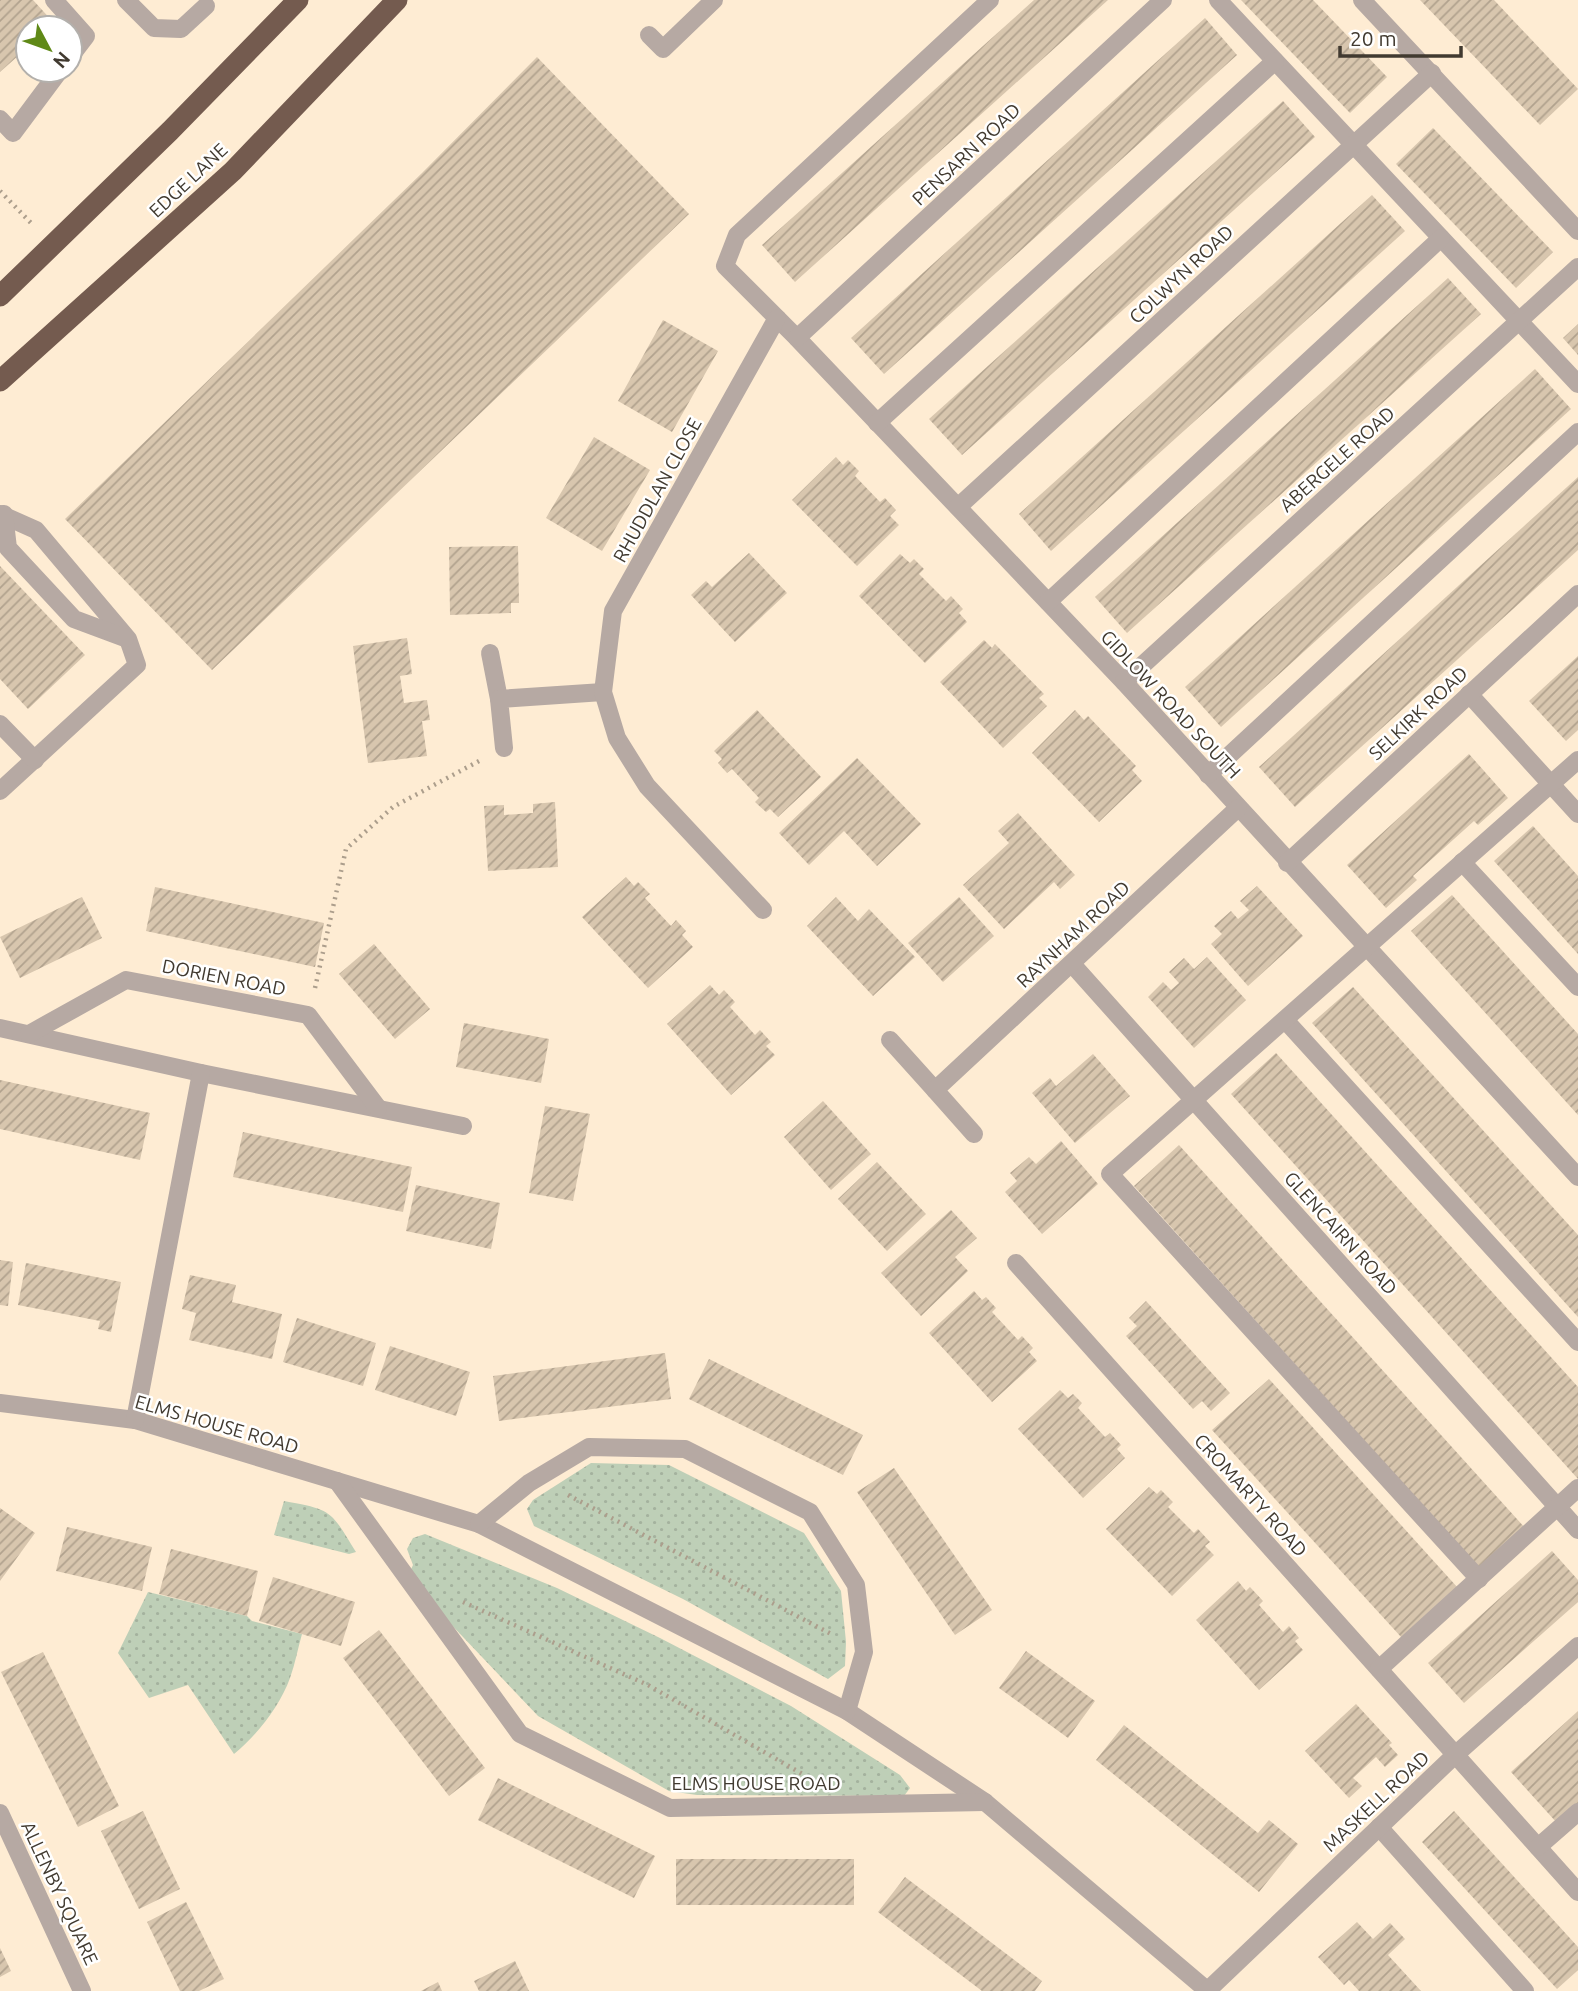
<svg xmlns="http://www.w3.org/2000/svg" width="1578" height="1991" font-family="Ubuntu,sans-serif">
<defs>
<pattern id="grass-dots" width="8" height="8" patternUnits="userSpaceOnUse" patternTransform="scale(1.75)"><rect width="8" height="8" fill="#becfb7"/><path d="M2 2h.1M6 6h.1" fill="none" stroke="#a4b29e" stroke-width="1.8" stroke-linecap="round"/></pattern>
<pattern id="building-hatch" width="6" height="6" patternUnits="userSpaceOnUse" patternTransform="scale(1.75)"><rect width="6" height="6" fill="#d8c6ae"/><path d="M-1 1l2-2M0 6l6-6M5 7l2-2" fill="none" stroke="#b1a28e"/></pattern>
</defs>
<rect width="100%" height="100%" fill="#feecd3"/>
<g fill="url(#grass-dots)">
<path d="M591,1463L669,1465L804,1533L841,1591L846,1642L845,1666L828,1679L683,1599L534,1526L527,1509L533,1500Z"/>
<path d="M284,1501C333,1510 330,1510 356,1552L349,1554L274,1535Z"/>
<path d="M425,1534L557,1588L660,1638L791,1706L900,1775L910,1788L904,1796L697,1795L669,1791L538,1716L407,1578L413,1565L407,1549L413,1538Z"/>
<path d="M148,1592L247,1616L252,1621L302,1634C298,1648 295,1664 290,1678C280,1706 257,1735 234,1754L188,1685L149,1698L118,1653Z"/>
</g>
<g fill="url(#building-hatch)">
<path d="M0,0H33L54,23L48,28H28V47L0,72Z"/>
<path d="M1034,0H1108L795,282L762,245Z"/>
<path d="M1241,0H1313L1387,77L1350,113Z"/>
<path d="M1420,0H1494L1578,89L1540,125Z"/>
<path d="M1205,18L1237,55L884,374L851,338Z"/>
<path d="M537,57L689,214L212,670L65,519L422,173Z"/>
<path d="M1283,101L1315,137L962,455L929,419Z"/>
<path d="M1433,128L1553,252L1516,288L1396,164Z"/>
<path d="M1372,195L1405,231L1051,551L1019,514Z"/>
<path d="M1448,278L1481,314L1127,633L1095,597Z"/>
<path d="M663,320L718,351L672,432L618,401Z"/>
<path d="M1578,324V355L1563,338Z"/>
<path d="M1535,369L1571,409L1221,727L1185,687Z"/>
<path d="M594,437L650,470L602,551L546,518Z"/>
<path d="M836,457L843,465L848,460L859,471L855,476L880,502L885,498L896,510L890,516L899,525L857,566L792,500Z"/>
<path d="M1578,477V550L1295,807L1259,767Z"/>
<path d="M518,546L519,603H511V613L450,615L449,547Z"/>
<path d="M749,553L787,593L735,642L691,595L706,581L712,587Z"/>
<path d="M900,554L910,563L914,559L924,569L919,574L946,601L951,596L963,609L959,613L967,622L925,663L859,596Z"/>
<path d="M0,566L85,655L28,709L0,679Z"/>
<path d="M407,638L412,674L400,676L404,703L427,700L430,720L422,721L427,756L368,763L353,646Z"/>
<path d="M984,640L992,648L995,644L1044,694L1039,698L1047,706L1003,748L940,682Z"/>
<path d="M1578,656V730L1566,741L1529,701Z"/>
<path d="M757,710L821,777L778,817L770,809L766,812L755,802L759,798L732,769L727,773L718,763L722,759L714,751Z"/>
<path d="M1075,710L1084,720L1088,716L1136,766L1132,770L1142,781L1099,822L1032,753Z"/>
<path d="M1469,754L1508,798L1478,825L1474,821L1413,876L1417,880L1386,908L1347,865Z"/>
<path d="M857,758L921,824L877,866L844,831L809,865L779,833Z"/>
<path d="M555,802L558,867L488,871L484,806L504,805V815L533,813V804Z"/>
<path d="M1018,813L1075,875L1060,889L1054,882L1004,929L963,885L1009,843L998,831Z"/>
<path d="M1533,826L1578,876V954L1494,861Z"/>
<path d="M626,877L634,886L638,882L650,894L645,898L671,926L676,920L686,931L682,935L693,947L648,988L582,917Z"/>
<path d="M1257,886L1303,936L1248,986L1211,944L1222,934L1214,926L1231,911L1238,919L1249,910L1240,901Z"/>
<path d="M155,887L324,923L315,967L146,931Z"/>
<path d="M1452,895L1578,1034V1115L1411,931Z"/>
<path d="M82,897L102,938L20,978L0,937Z"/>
<path d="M836,897L858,921L869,909L915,957L873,996L807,926Z"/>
<path d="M959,897L994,936L943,982L908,943Z"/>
<path d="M374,944L430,1009L395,1039L339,974Z"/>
<path d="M1207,957L1246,1000L1194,1048L1148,997L1163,982L1171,990L1179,983L1169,972L1184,958L1194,969Z"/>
<path d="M710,985L719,995L724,990L735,1002L730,1007L755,1035L760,1030L771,1042L766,1046L775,1055L731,1095L667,1024Z"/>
<path d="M1353,987L1578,1235V1317L1312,1023Z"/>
<path d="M464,1023L549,1039L541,1083L456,1067Z"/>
<path d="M1276,1053L1578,1387V1479L1231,1094Z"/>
<path d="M1093,1054L1130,1096L1075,1143L1032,1093L1050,1078L1056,1086Z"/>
<path d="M0,1080L150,1113L140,1160L0,1129Z"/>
<path d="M823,1101L871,1154L831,1190L784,1137Z"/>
<path d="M545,1106L590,1114L573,1201L529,1193Z"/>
<path d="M243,1132L412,1167L403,1212L233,1177Z"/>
<path d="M1061,1141L1098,1184L1042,1234L1005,1192L1017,1181L1010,1173L1029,1157L1036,1164Z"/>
<path d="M1179,1145L1526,1529L1481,1570L1134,1186Z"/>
<path d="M877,1162L926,1214L887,1251L838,1199Z"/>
<path d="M416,1185L500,1203L491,1249L406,1231Z"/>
<path d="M951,1210L977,1238L955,1257L968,1271L921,1316L881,1273Z"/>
<path d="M0,1260L13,1262L8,1306L0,1305Z"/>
<path d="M26,1263L121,1282L111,1332L98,1329L100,1321L18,1305Z"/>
<path d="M190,1275L236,1285L232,1302L282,1314L272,1359L189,1340L196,1313L182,1309Z"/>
<path d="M974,1291L982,1300L986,1297L996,1308L992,1312L1018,1340L1022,1336L1033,1348L1029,1352L1037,1361L992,1402L929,1333Z"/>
<path d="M1146,1301L1230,1393L1211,1411L1202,1401L1193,1409L1126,1336L1137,1326L1129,1318Z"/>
<path d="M297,1318L376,1343L363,1386L283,1362Z"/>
<path d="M390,1346L470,1372L456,1416L375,1390Z"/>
<path d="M665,1353L671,1399L499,1421L493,1376Z"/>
<path d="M709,1359L863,1435L843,1475L689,1399Z"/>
<path d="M1269,1379L1458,1588L1402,1638L1212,1430Z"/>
<path d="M1060,1390L1068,1398L1073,1394L1082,1403L1078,1408L1105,1437L1110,1433L1121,1445L1117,1449L1125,1458L1083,1498L1018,1429Z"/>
<path d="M894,1468L992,1610L955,1635L857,1492Z"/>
<path d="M1149,1487L1157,1494L1161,1490L1173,1502L1168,1507L1194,1533L1198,1529L1210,1542L1205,1546L1214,1555L1172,1596L1106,1529Z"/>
<path d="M0,1508L35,1533L0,1581Z"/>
<path d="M67,1527L152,1547L142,1591L56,1571Z"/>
<path d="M171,1549L258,1571L247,1616L159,1594Z"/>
<path d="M1552,1551L1578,1580V1602L1464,1703L1428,1663Z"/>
<path d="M273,1577L355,1602L341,1646L259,1621Z"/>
<path d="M1238,1581L1246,1591L1250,1587L1263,1601L1259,1605L1283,1632L1289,1626L1299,1638L1295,1641L1303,1650L1259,1690L1196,1620Z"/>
<path d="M379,1630L485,1768L449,1796L343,1658Z"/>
<path d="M1026,1651L1095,1701L1068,1738L999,1688Z"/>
<path d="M43,1652L119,1806L78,1827L1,1672Z"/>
<path d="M1356,1704L1392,1743L1389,1745L1398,1755L1385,1767L1376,1757L1353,1778L1362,1786L1349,1798L1305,1751Z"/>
<path d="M1578,1711V1804L1557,1823L1511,1772Z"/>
<path d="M1124,1725L1258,1833L1269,1820L1298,1844L1259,1892L1096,1760Z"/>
<path d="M498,1778L655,1856L634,1898L478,1820Z"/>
<path d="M143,1811L180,1889L139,1909L101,1831Z"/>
<path d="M1454,1811L1578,1947V1970L1557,1989L1422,1842Z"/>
<rect x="676" y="1859" width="178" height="46"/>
<path d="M905,1877L1042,1981L1035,1991H982L878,1912Z"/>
<path d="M186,1902L224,1979L199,1991H180L147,1922Z"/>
<path d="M1357,1922L1373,1939L1390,1923L1405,1939L1388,1955L1421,1991H1359L1349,1980L1344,1985L1318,1957Z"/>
<path d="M0,1948L11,1971L0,1977Z"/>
<path d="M515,1961L529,1991H479L474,1981Z"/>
<path d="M438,1982L442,1991H421Z"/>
</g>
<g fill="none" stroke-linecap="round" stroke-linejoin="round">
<g stroke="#ac9e8c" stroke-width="4.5" stroke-dasharray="2 5" stroke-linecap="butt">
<path d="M0,191L31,223"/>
<path d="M315,988L346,849L393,807L479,761"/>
<path d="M568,1495L833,1635"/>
<path d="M463,1602L648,1685L804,1775"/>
</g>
<g stroke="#b6a9a3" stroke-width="18">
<path d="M54,0L86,36L70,57"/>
<path d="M126,0L154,28L181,29L206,6"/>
<path d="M990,0L737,235L725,266L797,338L1124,682L1578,1177"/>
<path d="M1218,0L1578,384"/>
<path d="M1362,0L1578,231"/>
<path d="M649,35L663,49L714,0"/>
<path d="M0,119L13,133L60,70"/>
<path d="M797,338L1163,0"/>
<path d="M877,423L1275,61"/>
<path d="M958,507L1432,73"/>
<path d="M0,514L36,530L128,639L137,665L0,791"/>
<path d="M4,514L8,548L74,619L125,638"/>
<path d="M1048,602L1441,238"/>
<path d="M490,653L499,699"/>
<path d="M1124,682L1578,267"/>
<path d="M1469,694L1578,814"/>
<path d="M0,724L35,760"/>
<path d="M504,748L499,699L603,692"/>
<path d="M1208,775L1578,432"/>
<path d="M1462,862L1578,987"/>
<path d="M1287,863L1578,594"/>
<path d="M763,910L647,786L617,738L603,692L613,611L777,318"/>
<path d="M1072,964L1578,1530"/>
<path d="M1285,1020L1578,1342"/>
<path d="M0,1028L201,1073L463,1126"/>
<path d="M29,1034L126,980L308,1015L378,1108"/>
<path d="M890,1040L935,1090"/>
<path d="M974,1134L935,1090L1238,808"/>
<path d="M1016,1263L1578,1892"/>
<path d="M0,1403L135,1420L479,1524L847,1711L985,1802L1208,1991"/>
<path d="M135,1420L201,1073"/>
<path d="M337,1481L520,1734L670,1808L985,1802"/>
<path d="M479,1524L529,1483L589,1447L685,1449L810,1512L856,1585L864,1652L847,1711"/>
<path d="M1479,1579L1110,1174L1578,760"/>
<path d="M1379,1669L1578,1488"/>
<path d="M0,1813L82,1991"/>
<path d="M1379,1827L1525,1991"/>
<path d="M1538,1847L1578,1812"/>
<path d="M1207,1991L1455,1755L1578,1646"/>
</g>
<g stroke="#745b4f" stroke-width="21">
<path d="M0,296L170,131L298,0"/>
<path d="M0,381L233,171L397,0"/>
</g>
</g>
<g text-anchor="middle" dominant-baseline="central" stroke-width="5" stroke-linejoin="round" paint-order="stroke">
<g font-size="19" fill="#413a30" stroke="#fff">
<text transform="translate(966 154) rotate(-43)">PENSARN ROAD</text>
<text transform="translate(188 180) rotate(-43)">EDGE LANE</text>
<text transform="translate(1181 274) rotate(-43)">COLWYN ROAD</text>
<text transform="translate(1337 459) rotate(-42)">ABERGELE ROAD</text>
<text transform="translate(657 490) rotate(-61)">RHUDDLAN CLOSE</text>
<text transform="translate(1171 704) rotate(47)">GIDLOW ROAD SOUTH</text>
<text transform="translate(1418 713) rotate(-43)">SELKIRK ROAD</text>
<text transform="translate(1073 934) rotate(-43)">RAYNHAM ROAD</text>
<text transform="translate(224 977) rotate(11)">DORIEN ROAD</text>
<text transform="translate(1341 1233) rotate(48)">GLENCAIRN ROAD</text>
<text transform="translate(217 1424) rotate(16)">ELMS HOUSE ROAD</text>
<text transform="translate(1251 1495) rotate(48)">CROMARTY ROAD</text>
<text x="756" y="1783">ELMS HOUSE ROAD</text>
<text transform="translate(1376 1801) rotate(-43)">MASKELL ROAD</text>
<text transform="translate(60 1893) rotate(65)">ALLENBY SQUARE</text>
</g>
</g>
<g transform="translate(49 49) rotate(131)"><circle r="33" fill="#ffffff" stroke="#b3b0ac" stroke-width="2"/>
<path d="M0-5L12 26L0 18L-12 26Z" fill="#5f8917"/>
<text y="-10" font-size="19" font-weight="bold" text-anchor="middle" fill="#413a30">N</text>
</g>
<path d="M1340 46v10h121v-10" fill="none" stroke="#413a30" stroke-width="3.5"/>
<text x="1350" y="46" font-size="21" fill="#413a30" stroke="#ffffff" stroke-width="5" paint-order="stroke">20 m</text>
</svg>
